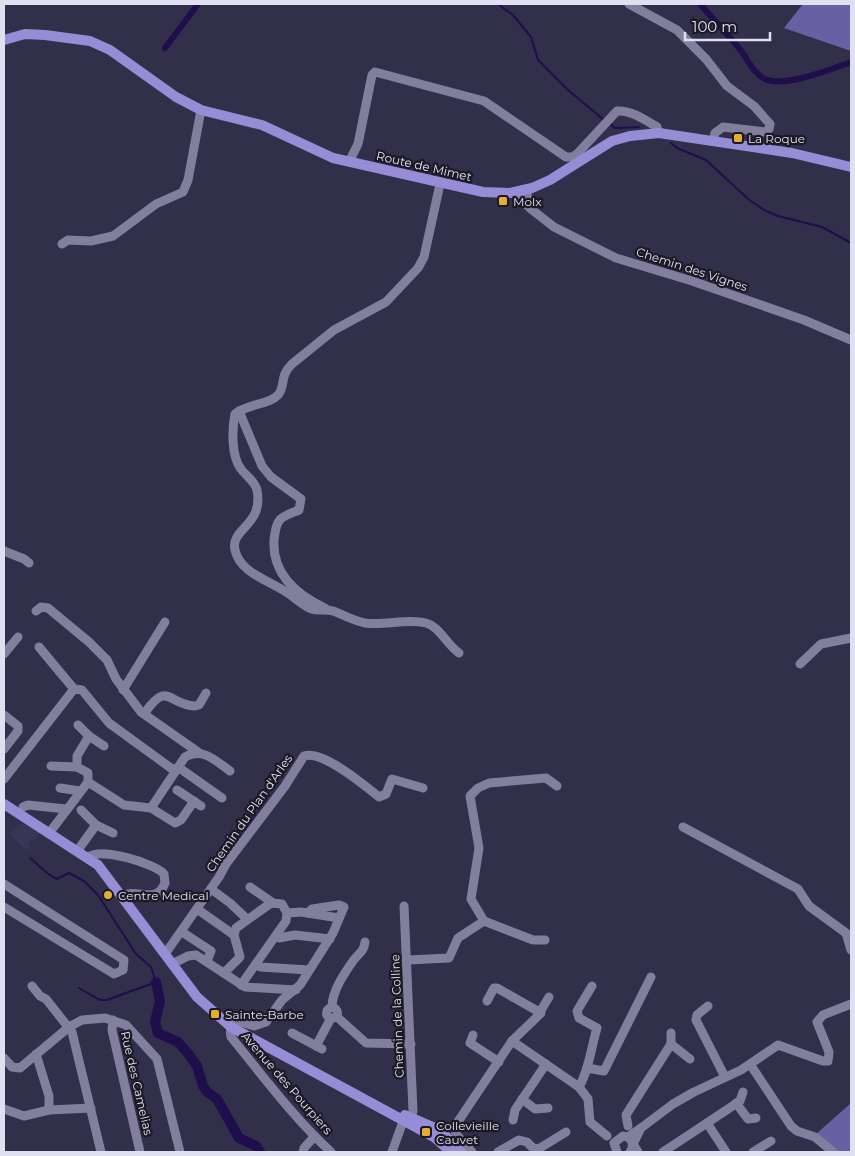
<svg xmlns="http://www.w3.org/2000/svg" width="855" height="1156" font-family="Montserrat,sans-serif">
<rect width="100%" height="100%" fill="#312f49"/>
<path fill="#393556" d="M23,823L40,833L33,842L30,841L28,845L30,847L27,851L9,833Z"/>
<g fill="#6960a3">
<path d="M803,4H851V51L784,28Z"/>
<path d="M851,1103V1152H836L815,1135Z"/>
</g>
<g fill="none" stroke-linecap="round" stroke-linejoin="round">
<g stroke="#1f0e4b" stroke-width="2">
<path d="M498,4L513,15L531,37L538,60L568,90L604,120"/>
<path d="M610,124L615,128L639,127"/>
<path d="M671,143L677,148L706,160L748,199L764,210L778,216L822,227L851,243"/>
<path d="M30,858C39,865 47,875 57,879L69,873L84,881L98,895L136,954L151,967L156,982L107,1000H100L79,988"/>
</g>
<g stroke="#1f0e4b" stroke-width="6">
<path d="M700,4C712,18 726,32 738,47C748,58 752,73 765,79C785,88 831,69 851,62"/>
<path d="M165,48L198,4"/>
</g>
<path stroke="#1f0e4b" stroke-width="10" d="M156,982L160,1001L155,1022L158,1033L178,1042L187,1052L197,1066L203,1086L207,1092L217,1099L239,1138L256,1146L260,1152"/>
<g stroke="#817f9d" stroke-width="9">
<path d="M629,4L677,30L706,59L727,86L754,106L770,124L769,129L765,132L723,127L715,133L713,141"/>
<path d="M349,162L358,144L372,75L375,72L484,101L566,157H572L577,154L617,111C631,110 645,120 657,127L659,133"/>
<path d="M440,184L424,257L418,268L386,302L334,330L292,364C279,376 286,386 278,395C269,405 249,403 235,414C232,429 231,456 241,469C246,476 255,481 257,490C264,526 230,528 235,550C240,573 268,580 286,592C294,597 302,605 311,609C318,611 326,609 333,611C344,615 354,621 365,623C385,626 407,618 426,623C440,627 447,645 459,653"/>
<path d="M517,192L520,199L531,209L526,190"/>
<path d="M531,209L554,227L616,258L692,281L804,320L851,340"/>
<path d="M62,244L68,240L91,241L113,236L156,204L183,192L188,180L201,110"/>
<path d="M239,411L262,466L271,477L301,499L299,510C292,513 283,515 279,521C275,527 275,534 274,540C272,574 297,595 325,608"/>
<path d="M4,551L24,559L29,563"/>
<path d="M36,611L41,607L48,608L89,642L107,660L116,679L141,712L198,752"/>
<path d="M39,647L74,689"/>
<path d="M4,654L18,637"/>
<path d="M800,664L821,644L851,638"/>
<path d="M123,690L165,622"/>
<path d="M144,714C168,679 168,705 195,706L199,705L206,693"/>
<path d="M4,715L18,726V731L4,749"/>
<path d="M78,725L89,736L77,756V767L88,773V782"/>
<path d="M89,736L104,746"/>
<path d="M51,766L77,767"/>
<path d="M178,767L222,798"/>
<path d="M4,779L74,689L82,690L109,723L175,771"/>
<path d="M60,788L80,791"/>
<path d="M177,790L201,806"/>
<path d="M23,807L28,805L66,809"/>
<path d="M151,808L175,823L181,820L194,801"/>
<path d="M81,810L96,825L113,833"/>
<path d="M683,827L798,889L809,906L846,933L851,950"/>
<path d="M50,832L88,782L124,805L151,808L185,757C203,747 216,761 230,771"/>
<path d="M78,850L96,825"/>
<path d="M89,857C99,847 155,863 164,874L165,883C156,906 137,887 122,896"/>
<path d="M4,884L124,960L123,970L114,974L4,907"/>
<path d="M250,887L273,903"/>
<path d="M211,889L230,903L247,919"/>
<path d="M404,906L413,1111L410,1124"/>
<path d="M197,909L234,935"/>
<path d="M287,913L301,912L339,918"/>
<path d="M308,913L312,909L339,905L344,907L333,933L300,985L282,1000L266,1022L254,1026L237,1021C232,1026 229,1029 231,1037C263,1076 294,1118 331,1152"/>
<path d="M484,921L471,899L479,848L470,796L478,788L489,783L546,778L557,786"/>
<path d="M182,932L211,951L207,961"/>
<path d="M275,937L279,938L295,935L330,939"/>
<path d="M165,954L219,877L226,864L285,786L304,756C323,750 364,785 379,797L386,794L392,779L423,788"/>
<path d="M408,960L449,958L458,938L484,921L533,940H545"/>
<path d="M172,964L188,956L196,955L245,987L296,990"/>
<path d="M256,965L261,967L309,970"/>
<path d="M224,973L240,957L234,935L236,928L271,903L282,904L287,913L286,921L241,985"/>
<path d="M32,986L40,996L46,999L72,1032L101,1152"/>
<path d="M708,1006L697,1015L696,1020L725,1077"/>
<path d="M332,1007C332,991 344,974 353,961C358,954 364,952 365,942"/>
<circle cx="332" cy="1013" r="5.5"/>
<path d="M540,1012L549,997"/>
<path d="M336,1016L366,1043L411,1044"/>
<path d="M113,1020L112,1030L140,1152"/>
<path d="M292,1033L322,1049"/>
<path d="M473,1035L470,1043L499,1062"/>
<path d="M512,1041L579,1087L588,1099L590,1122L607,1136"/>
<path d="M671,1044V1033"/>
<path d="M316,1046L331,1018"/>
<path d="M36,1054L49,1096V1110"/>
<path d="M4,1058L12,1067L20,1068L69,1027L82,1020L105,1018L126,1025L157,1059L180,1152"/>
<path d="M750,1064L791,1126L797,1131L815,1137L833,1152"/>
<path d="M587,1068L604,1071L651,977"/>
<path d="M579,1087C589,1070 591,1048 597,1028L579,1018L577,1011L592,986"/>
<path d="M522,1099L535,1109L548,1108"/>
<path d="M736,1103L748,1119L756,1118"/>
<path d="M4,1109L24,1116L49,1110L91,1108"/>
<path d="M513,1120L515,1110L546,1064"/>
<path d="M628,1126L626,1115L671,1044L690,1059"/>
<path d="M641,1128L673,1104L694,1092L741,1070L778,1045L823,1061H828L829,1052L817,1022L823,1015L851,1004"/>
<path d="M628,1137L641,1128L633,1144L638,1152"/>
<path d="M303,1152L304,1148L314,1137"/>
<path d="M392,1152L405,1116"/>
<path d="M472,1152L456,1134L455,1126L512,1041L541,1013L497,988H494L487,1001"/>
<path d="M498,1152L519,1140L527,1142L534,1149L540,1148L566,1132"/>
<path d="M617,1152L614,1143L623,1136C632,1137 635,1145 630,1152"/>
<path d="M663,1152L707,1123"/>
<path d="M726,1152L707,1123L740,1101L743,1092"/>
<path d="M753,1152L771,1141"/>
</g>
<g stroke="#978dd7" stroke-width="10">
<path d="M4,40L25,34L45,35L90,41L110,50L176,97L201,110L262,125L333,158L483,192L510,193L532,188L550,180L612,141L630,136L659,133L792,153L851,167"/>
<path d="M4,804L98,865L197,997L231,1027L434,1137L451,1152"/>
<path d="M405,1115L440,1130L461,1152"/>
</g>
</g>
<g fill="#e4ae35" stroke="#1a1924" stroke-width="2">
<rect x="733" y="133" width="10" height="10" rx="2.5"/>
<rect x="498" y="196" width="10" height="10" rx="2.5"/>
<circle cx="108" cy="895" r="5"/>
<rect x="210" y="1009" width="10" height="10" rx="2.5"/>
<rect x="421" y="1127" width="10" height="10" rx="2.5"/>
</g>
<g text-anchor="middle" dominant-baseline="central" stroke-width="4.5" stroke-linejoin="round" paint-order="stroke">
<g font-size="12" fill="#e1e0f1" stroke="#1a1924" text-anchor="start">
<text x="748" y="138">La Roque</text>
<text x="513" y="201">Molx</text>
<text x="118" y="895">Centre Medical</text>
<text x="225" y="1014">Sainte-Barbe</text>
<text x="436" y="1125">Collevieille<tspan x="436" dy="14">Cauvet</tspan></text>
</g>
<g font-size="12" fill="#e1e0f1" stroke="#1a1924">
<text transform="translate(424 166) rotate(13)">Route de Mimet</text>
<text transform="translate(692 269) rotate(18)">Chemin des Vignes</text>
<text transform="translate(249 813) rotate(-55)">Chemin du Plan d'Arles</text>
<text transform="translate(397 1016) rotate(-92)">Chemin de la Colline</text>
<text transform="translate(137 1083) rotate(77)">Rue des Camelias</text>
<text transform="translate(287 1083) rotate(49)">Avenue des Pourpiers</text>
</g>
</g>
<rect width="855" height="1156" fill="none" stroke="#e1e0f1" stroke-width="10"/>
<path d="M685 32v8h85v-8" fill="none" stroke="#e1e0f1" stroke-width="2.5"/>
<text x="692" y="32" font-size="15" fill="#e1e0f1" stroke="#1a1924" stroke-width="4" paint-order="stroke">100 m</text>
</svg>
